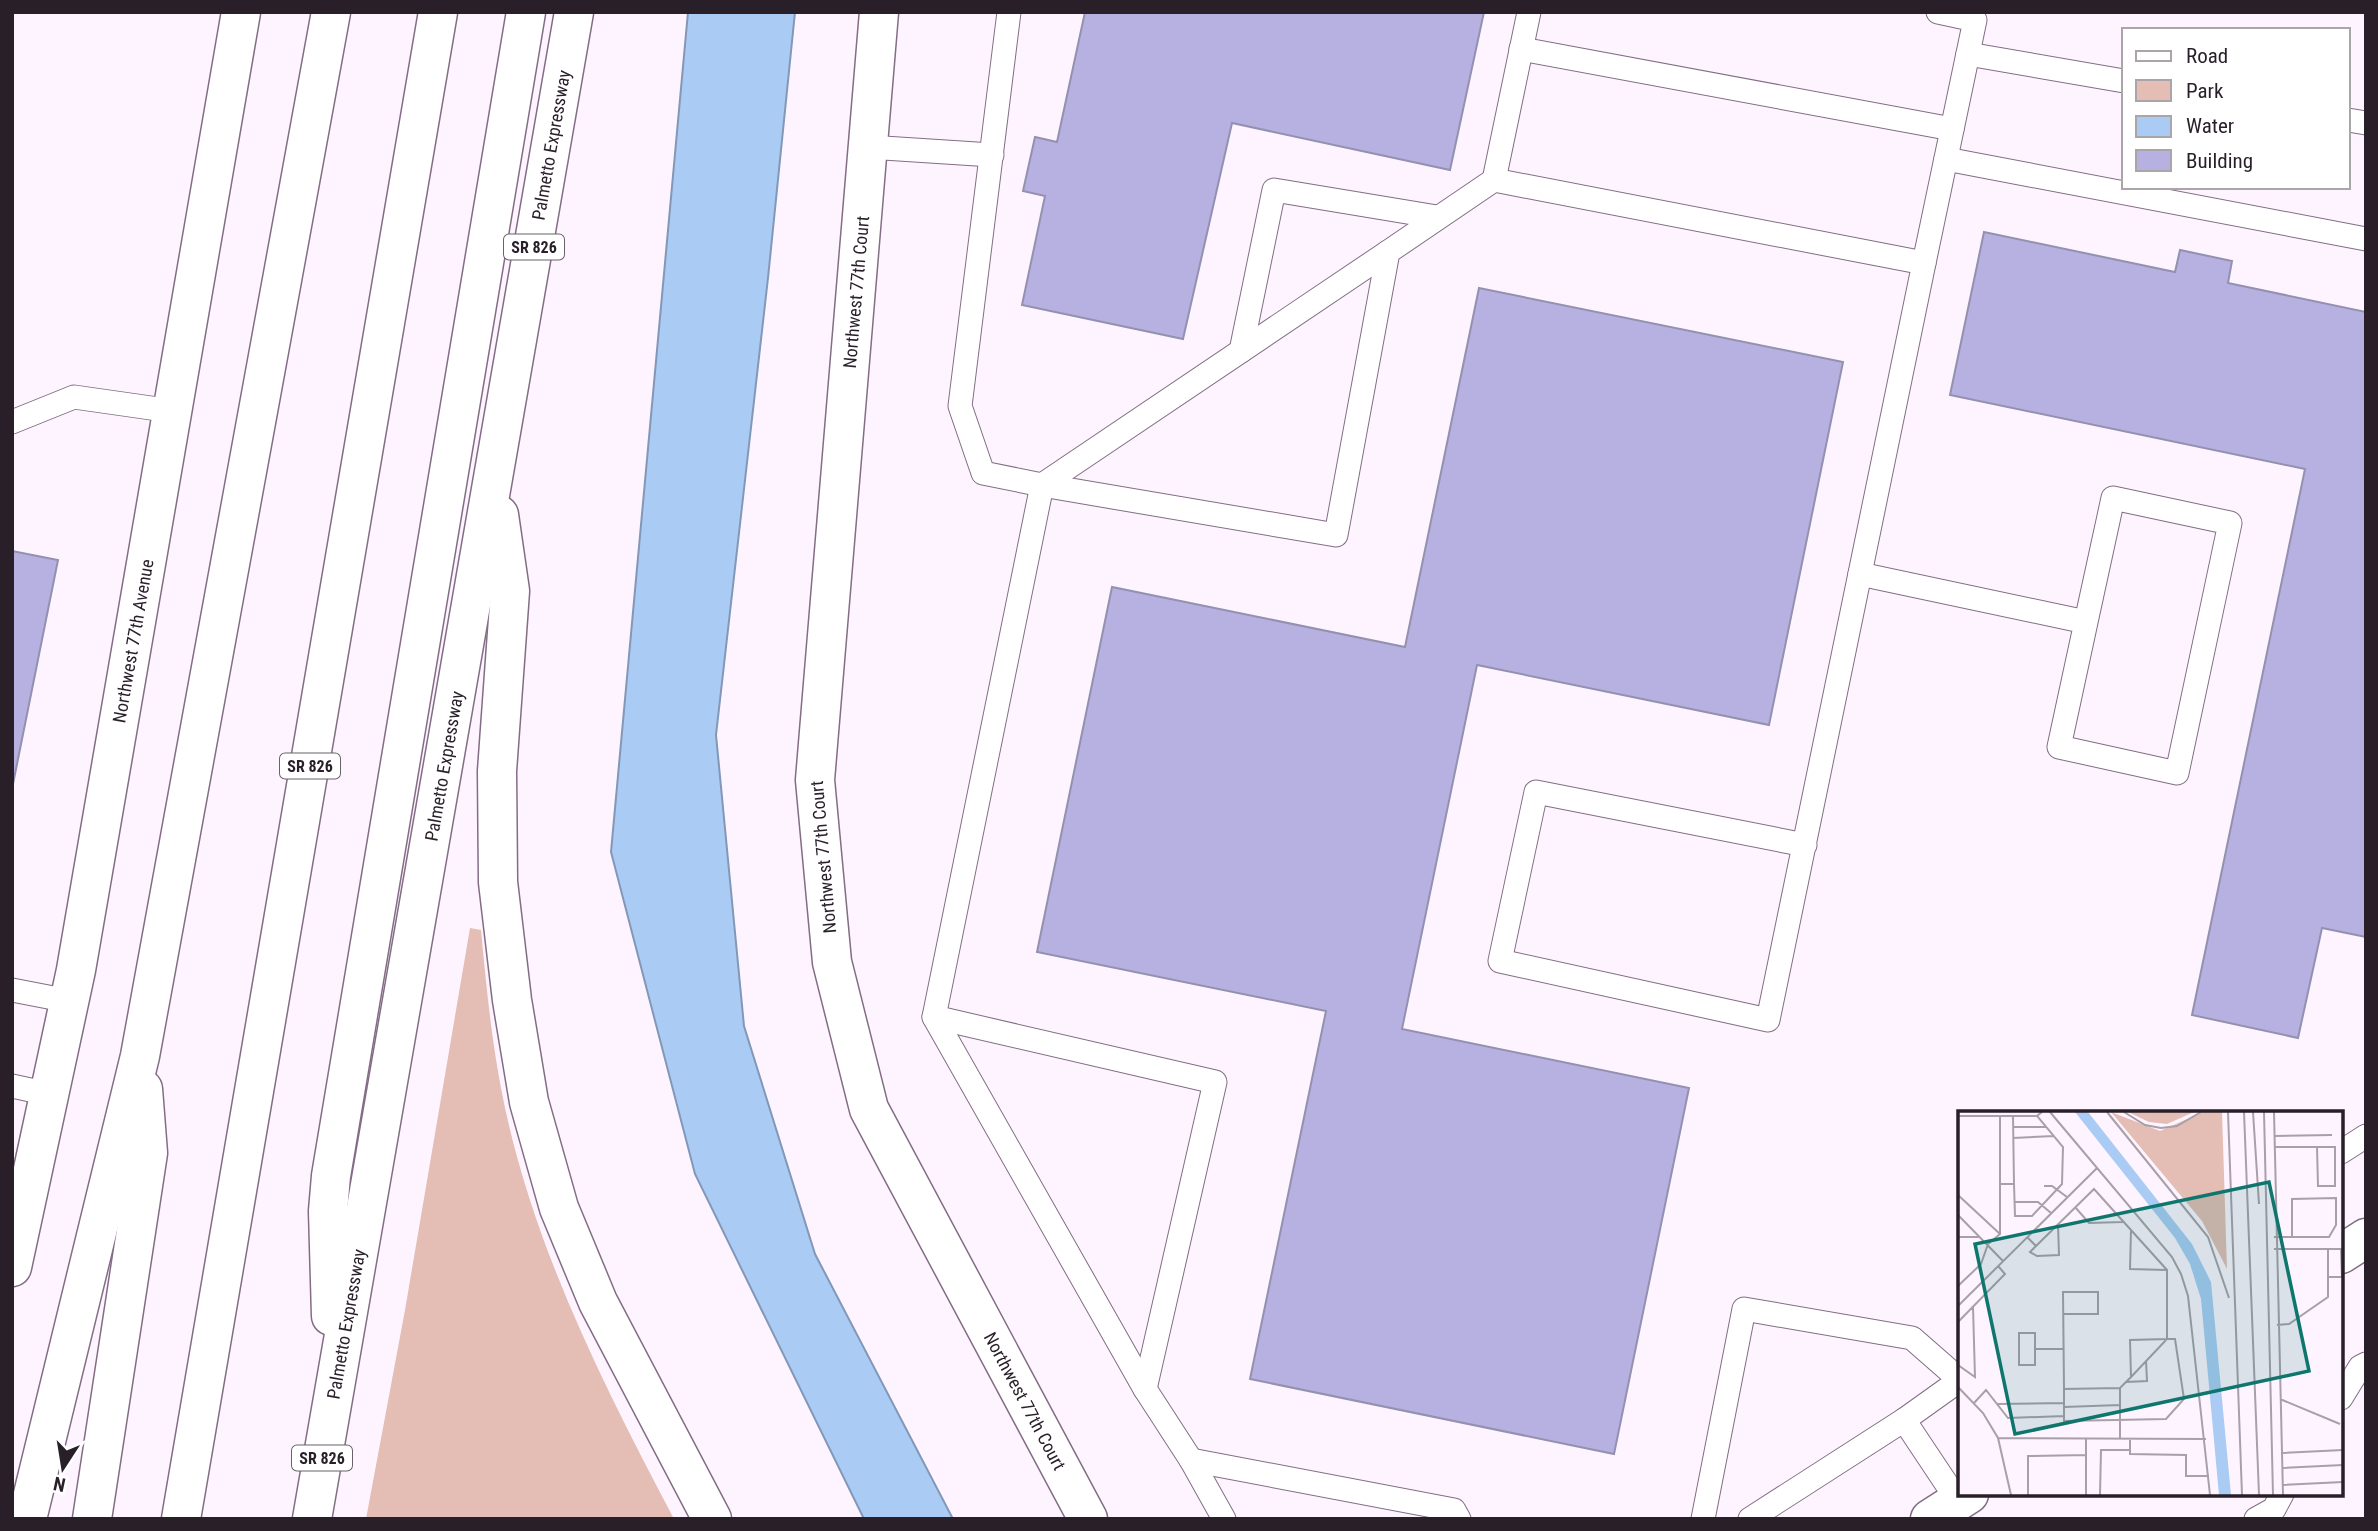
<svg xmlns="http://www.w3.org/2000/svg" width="2378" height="1531" font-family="'Roboto Condensed',sans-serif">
<rect width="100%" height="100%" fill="#fef4ff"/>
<path fill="#e4bdb4" d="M470,928L481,930C486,983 491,1036 501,1088C530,1241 602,1382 674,1519H366L405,1310Z"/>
<path fill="#aacbf4" stroke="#8397b7" stroke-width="2" d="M688,12H795L768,278L716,735L744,1026L815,1254L953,1519H864L695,1174L611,852Z"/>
<g fill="#b6b1e1" stroke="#9391af" stroke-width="2">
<path d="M1085,12H1484L1450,170L1232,123L1183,339L1022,305L1045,196L1023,191L1035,137L1057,142Z"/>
<path d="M1984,232L2175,272L2180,250L2232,261L2228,283L2366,312V937L2322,928L2298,1038L2192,1015L2305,469L1950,395Z"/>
<path d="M1479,288L1843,362L1769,725L1477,665L1402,1029L1689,1088L1614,1454L1250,1379L1326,1011L1037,952L1112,587L1405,647Z"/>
<path d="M12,551L58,560L12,789Z"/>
</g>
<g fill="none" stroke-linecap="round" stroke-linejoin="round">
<g stroke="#836d85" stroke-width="25">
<g id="service">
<path d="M1009,12L960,406L983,473L1042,485L1388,252"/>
<path d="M1521,49L1952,129"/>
<path d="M1968,54L2124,81"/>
<path d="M2348,120L2366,123"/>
<path d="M868,147L992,155"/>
<path d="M1946,159L2366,239"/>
<path d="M1494,180L1529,12"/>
<path d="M1924,263L1975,20L1938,12"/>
<path d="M1241,351L1274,190L1437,217"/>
<path d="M12,422L74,397L172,411"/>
<path d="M1860,574L2086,622L2059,747L2177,773L2230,523L2113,498L2086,622"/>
<path d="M12,990L69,1001"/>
<path d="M934,1017L1215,1082L1145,1389"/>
<path d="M12,1086L49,1094"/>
<path d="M2341,1152L2366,1136"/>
<path d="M2341,1398L2360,1367L2366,1364"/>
<path d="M1191,1460L1454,1510L1459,1519"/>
<path d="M1224,1519L1191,1460L1145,1389L934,1017L1042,485L1336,535L1388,252L1494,180L1924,263L1768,1020L1500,961L1536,792L1805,845"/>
<path d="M1703,1519L1744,1309L1912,1338L1960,1380L1904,1420"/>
<path d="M1750,1519L1904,1420L1958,1501"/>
<path d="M2256,1519L2274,1509L2282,1494"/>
</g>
</g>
<g stroke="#836d85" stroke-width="41">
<g id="minor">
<path d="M879,12L815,780L832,962L869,1109L1088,1519"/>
<path d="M2341,1254L2366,1238"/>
<path d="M12,1267L76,970L241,12"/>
<path d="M1930,1519L1969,1494"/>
</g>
</g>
<g stroke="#836d85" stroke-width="41">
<g id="motorway">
<path d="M499,515L510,591L497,771L498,882L512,1000L529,1102L559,1208L598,1302L712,1519"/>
<path d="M331,1316L328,1211L331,1176L526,12"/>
<path d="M27,1519L140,1056L331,12"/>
<path d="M92,1519L148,1153L143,1089"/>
<path d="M181,1519L438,12"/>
<path d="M312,1519L574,12"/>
</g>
</g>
<use href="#service" stroke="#fff" stroke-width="23"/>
<use href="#minor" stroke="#fff" stroke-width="38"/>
<use href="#motorway" stroke="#fff" stroke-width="38"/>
</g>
<g text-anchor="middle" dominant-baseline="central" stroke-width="5" stroke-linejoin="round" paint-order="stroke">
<g fill="#fff" stroke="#686269" stroke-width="2">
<rect x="504" y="234.5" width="60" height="25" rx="5"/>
<rect x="280" y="753.5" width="60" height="25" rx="5"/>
<rect x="292" y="1445.5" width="60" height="25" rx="5"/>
</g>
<g font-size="16" font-weight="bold" fill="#281f29">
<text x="534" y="247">SR 826</text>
<text x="310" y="766">SR 826</text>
<text x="322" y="1458">SR 826</text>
</g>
<g font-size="18" fill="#281f29" stroke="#fff">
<text transform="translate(551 145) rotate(-80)">Palmetto Expressway</text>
<text transform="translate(856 292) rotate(-85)">Northwest 77th Court</text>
<text transform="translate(133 641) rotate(-80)">Northwest 77th Avenue</text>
<text transform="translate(444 766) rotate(-80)">Palmetto Expressway</text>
<text transform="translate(823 857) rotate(-95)">Northwest 77th Court</text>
<text transform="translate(346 1324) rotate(-80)">Palmetto Expressway</text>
<text transform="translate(1025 1401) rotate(62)">Northwest 77th Court</text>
</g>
</g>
<g transform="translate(1958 1111)">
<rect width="385" height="385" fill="#fef4ff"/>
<path d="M153,1L202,20L245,1H264L269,158L244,110ZM170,1H236L209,13L191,11Z" fill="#e4bdb4"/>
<path d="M117,1H130L234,133L253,171L273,384H261L243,188L232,153L217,127Z" fill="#aacbf4"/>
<path fill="none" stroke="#a89fa9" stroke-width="2" d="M92,1L214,146L223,163L230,185L252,384M149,1L250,126L271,187M166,1L187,14L203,17L219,15L243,1M270,1L284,384M286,1L301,384M295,1L301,93M306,1L315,384M316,1L325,384M0,5H42V123L30,133L23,153L0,175M42,5H55L56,73H42M55,5H79M55,16H88M316,25L374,24M55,27L96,25M316,36H377V75H360L359,36M56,73L57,105H74L104,73L105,36L79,5L84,1M86,75H94L109,86M0,84L42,123M57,91H80L93,102M117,96L131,112L165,111M0,104L45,150M173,119L172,158L209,159M0,126H22M69,126L78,135L136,78L209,159V228L172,229L173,266L162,277L106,278L105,181H140V203H106M316,126H371L378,114V87L334,88V126M78,135L72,141L79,145L101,144L100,113M316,138H370V186L331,213L319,214M370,138H383L384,166H370M0,195L139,57M0,211L47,163L40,155M77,238V254H61V222H77V238H106M0,254L17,266L15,196M168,271L189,270L188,250M0,276L25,302L40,327L53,384M162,277V327M106,278V310L208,308L226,288L217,228H209L173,266M322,288L382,313M16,292L28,279L50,307L106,305M39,293L106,292M106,296L162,294M40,327L248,328M172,327V343L228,344V365H251M324,342L385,339M324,357L385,354M325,374L385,371M70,384V345L128,344M128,384V327M142,384L143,339H172"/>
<path fill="#0f766e" fill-opacity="0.15" stroke="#0f766e" stroke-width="3.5" d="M311,71L351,260L57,323L17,133Z"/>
<rect width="385" height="385" fill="none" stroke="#281f29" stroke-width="3.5"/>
</g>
<rect width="2378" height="1531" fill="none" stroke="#281f29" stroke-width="28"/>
<rect x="2122" y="28" width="228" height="161" fill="#ffffff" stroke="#a9a5a9" stroke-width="2"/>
<rect x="2136" y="51" width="35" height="10" fill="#ffffff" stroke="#a9a5a9" stroke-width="2"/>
<text x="2186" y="63" font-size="21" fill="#281f29">Road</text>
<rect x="2136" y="80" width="35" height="21" fill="#e4bdb4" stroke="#a9a5a9" stroke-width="2"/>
<text x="2186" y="98" font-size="21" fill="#281f29">Park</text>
<rect x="2136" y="116" width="35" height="21" fill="#aacbf4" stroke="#a9a5a9" stroke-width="2"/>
<text x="2186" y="133" font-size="21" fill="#281f29">Water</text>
<rect x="2136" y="150" width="35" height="21" fill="#b6b1e1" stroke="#a9a5a9" stroke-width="2"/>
<text x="2186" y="168" font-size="21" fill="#281f29">Building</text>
<g transform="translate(63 1468) rotate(192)" stroke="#ffffff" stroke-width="5" paint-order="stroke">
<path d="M0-5L12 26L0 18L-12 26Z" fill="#281f29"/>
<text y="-10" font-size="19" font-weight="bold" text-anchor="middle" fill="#281f29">N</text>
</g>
</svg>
